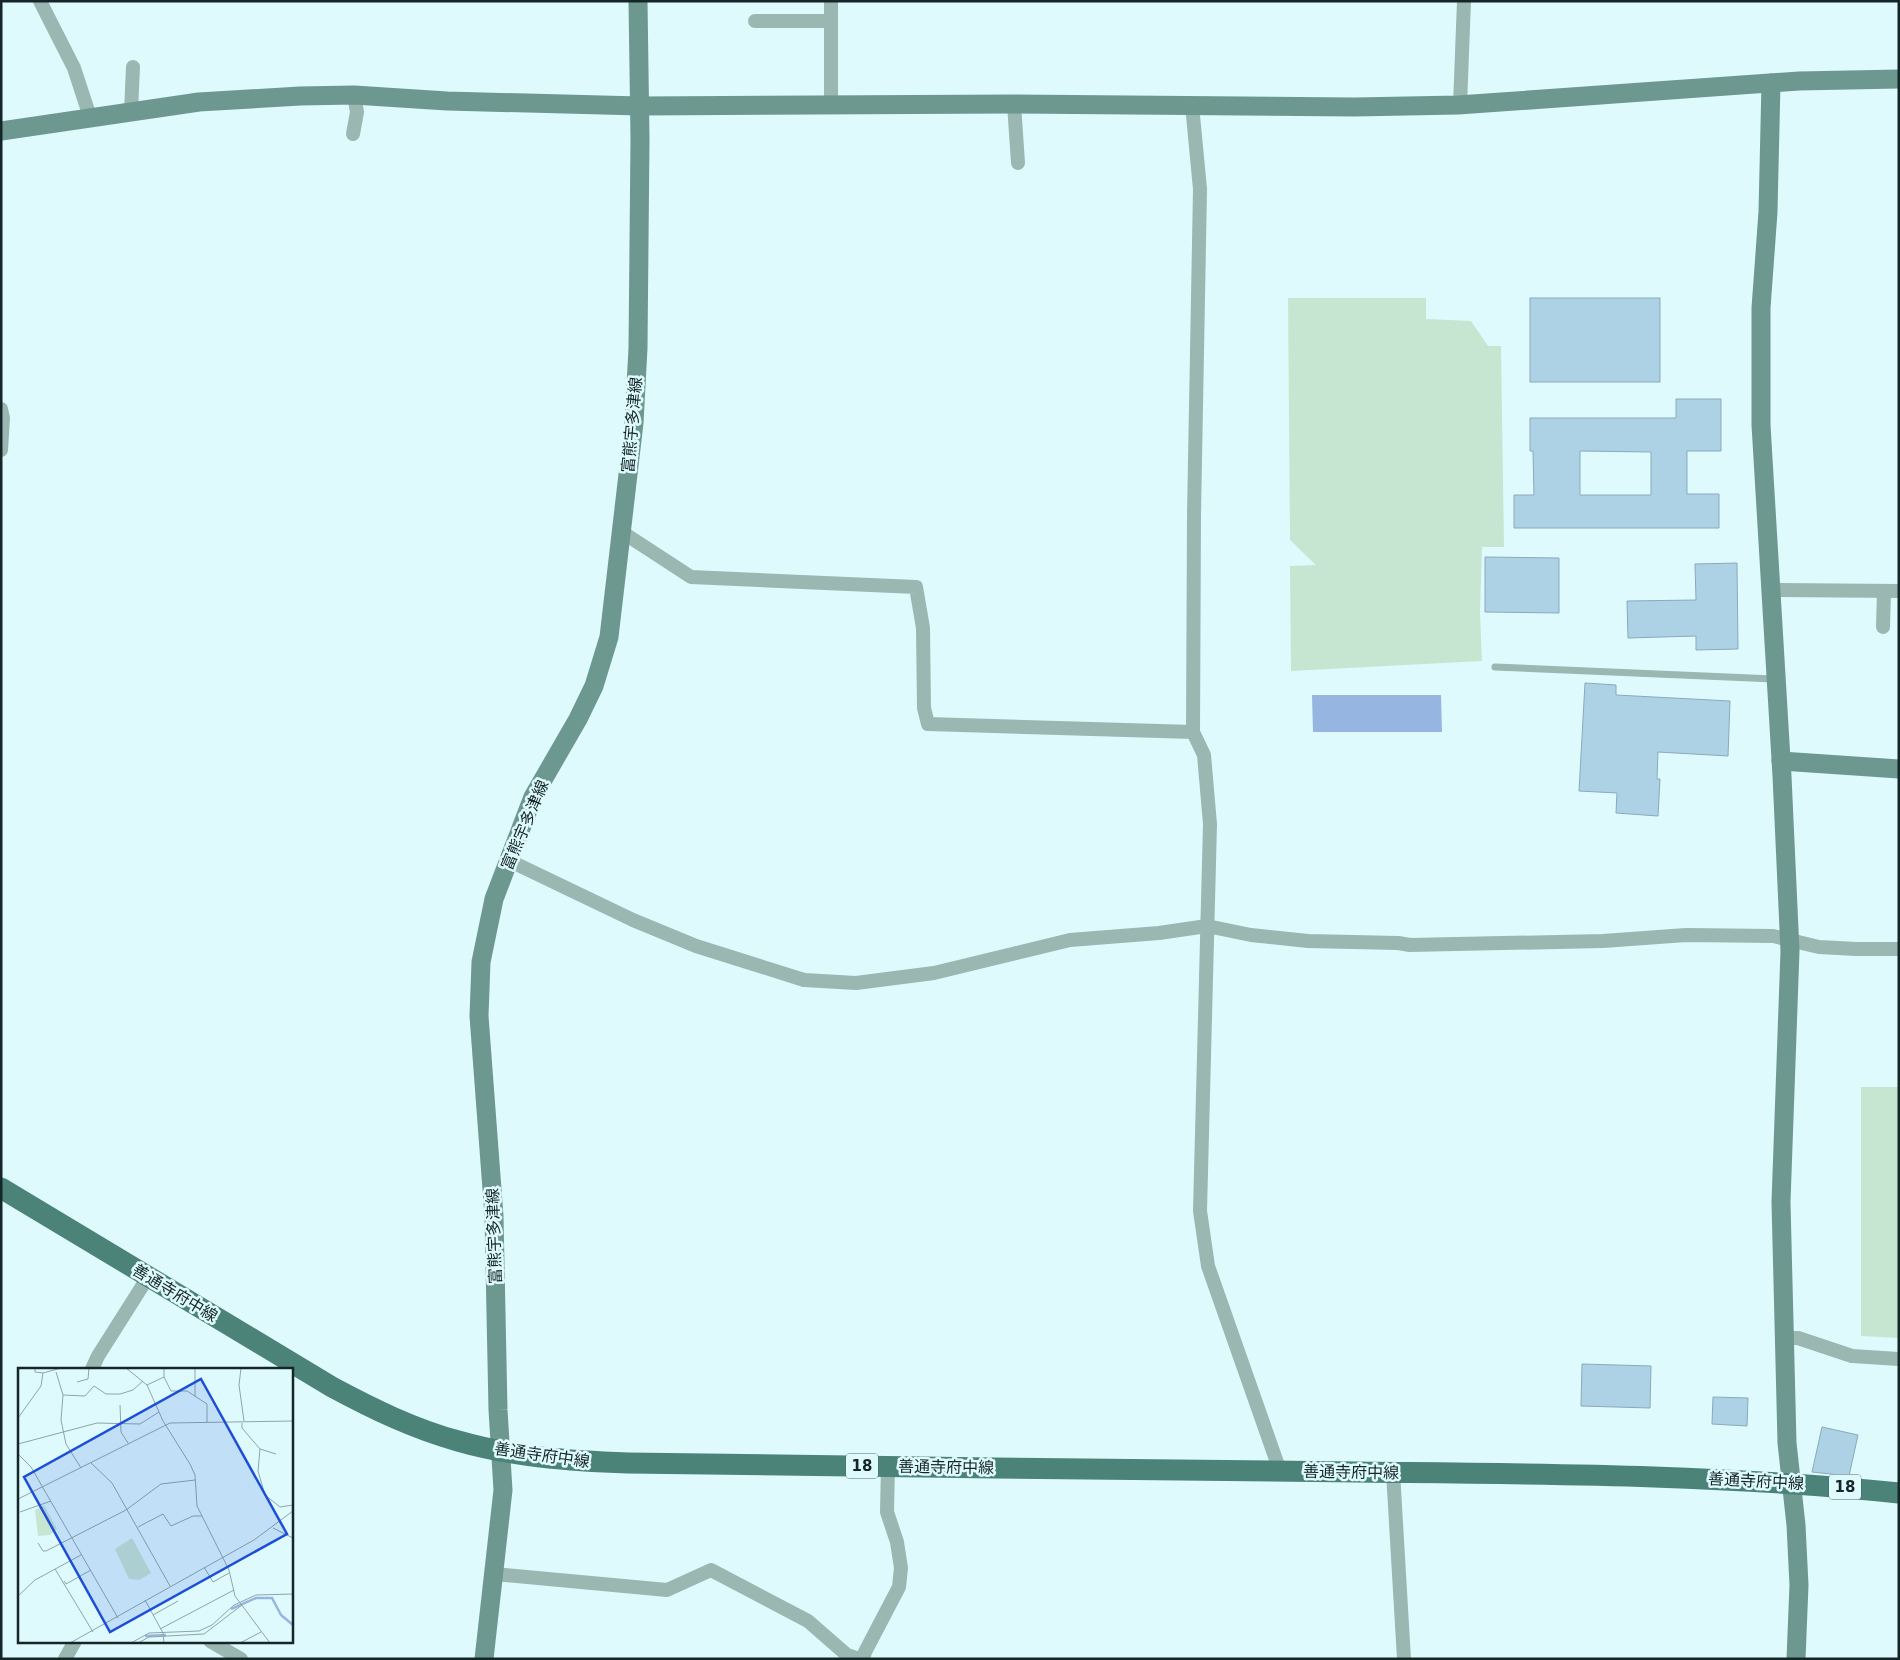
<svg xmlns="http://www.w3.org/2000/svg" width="1900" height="1660" font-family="'DejaVu Sans','Noto Sans JP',sans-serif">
<rect width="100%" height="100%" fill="#dffafd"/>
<g fill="#c6e6d1">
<path d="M1288,298H1426V319L1471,321L1488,346H1501L1504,547H1482L1480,614L1482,661L1291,671L1290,566L1316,565L1290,540Z"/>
<path d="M1861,1087H1899V1338L1861,1336Z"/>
</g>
<path fill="#96b5e1" d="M1312,695H1441L1442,732H1313Z"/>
<g fill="#aed2e5" stroke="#88aabc" fill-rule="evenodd">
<rect x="1530" y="298" width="130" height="84"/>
<path d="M1676,399H1721V451H1687V494H1719V528H1514V495H1534L1533,451H1530V418H1676ZM1580,451L1651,452V495H1580Z"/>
<path d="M1485,557L1559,558V613L1485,612Z"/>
<path d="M1737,563L1738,649L1696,650V636L1628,638L1627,601L1696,600L1695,564Z"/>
<path d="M1585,683L1616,685V695L1730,701L1728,756L1658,752L1657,779H1660L1658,816L1616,813L1617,793L1579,791Z"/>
<path d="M1582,1364L1651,1366L1650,1408L1581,1406Z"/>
<path d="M1713,1397L1748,1398L1747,1426L1712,1424Z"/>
<path d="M1822,1427L1858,1435L1849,1476L1812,1472Z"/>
</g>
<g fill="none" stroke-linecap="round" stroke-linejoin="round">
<path stroke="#9ab7b1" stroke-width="7" d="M1495,667L1774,679"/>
<g stroke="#9ab7b1" stroke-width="14">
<path d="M40,1L74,68L90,117"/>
<path d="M755,21H831"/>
<path d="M831,104V1"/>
<path d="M1014,104L1018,163"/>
<path d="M1192,105L1200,189L1194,515L1193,732L1204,755L1210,824L1200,1211L1208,1266L1280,1471"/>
<path d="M1460,105L1464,1"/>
<path d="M131,112L133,67"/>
<path d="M353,134L357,112L354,95"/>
<path d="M1,409L3,418L1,450"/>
<path d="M622,532L691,577L916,587L923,628L924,708L928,724L1193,732"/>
<path d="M1771,590L1899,591"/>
<path d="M1883,627L1884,591"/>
<path d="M510,861L633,920L696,946L804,980L856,983L934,973L1070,940L1159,933L1207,926L1251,935L1308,941L1398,943L1410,945L1603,941L1686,935L1773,936L1819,947L1856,949H1899"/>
<path d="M1784,1338H1798L1852,1356L1899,1359"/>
<path d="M92,1369L98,1356L148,1277"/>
<path d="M1393,1472L1404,1659"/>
<path d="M494,1574L667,1590L711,1570L808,1621L847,1655L859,1659"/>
<path d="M210,1641L241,1659"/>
<path d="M65,1659L75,1641"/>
<path d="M863,1659L865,1652L899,1587L901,1568L897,1542L887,1512L888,1466"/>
</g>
<g stroke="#6d9890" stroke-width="19">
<path d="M1771,83L1768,212L1761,308V425L1782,776L1790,951L1781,1202L1787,1443L1796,1525L1799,1585L1796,1659"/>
<path d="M1,131L199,102L300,96L354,95L447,101L640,106L1014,104L1355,107L1458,105L1799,81L1899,79"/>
<path d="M1781,761L1899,769"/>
<path d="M484,1659L503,1490L498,1410L494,1216L479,1016L481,962L494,899L533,797L578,719L594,686L609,637L634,423L638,348L640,139L638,1"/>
</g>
<path stroke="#4b8379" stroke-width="21" d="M1,1188L332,1387C373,1409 414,1429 458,1441C514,1457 571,1461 628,1463C871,1467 1113,1469 1356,1472C1537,1474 1719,1474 1899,1493"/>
</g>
<g text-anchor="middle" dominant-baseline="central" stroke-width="5" stroke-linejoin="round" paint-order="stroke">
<g fill="#dffafd" stroke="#516668" stroke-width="1">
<rect x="846" y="1453.5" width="32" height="25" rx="4"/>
<rect x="1829" y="1474.5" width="32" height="25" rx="4"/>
</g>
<g font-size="15" font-weight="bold" fill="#142628">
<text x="862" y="1466">18</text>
<text x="1845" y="1487">18</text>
</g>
<g font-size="16" fill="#142628" stroke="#dffafd">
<text transform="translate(632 425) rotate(-85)">富熊宇多津線</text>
<text transform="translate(525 825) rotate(-67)">富熊宇多津線</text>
<text transform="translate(494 1236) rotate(-92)">富熊宇多津線</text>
<text transform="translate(175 1293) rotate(31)">善通寺府中線</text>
<text transform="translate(542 1455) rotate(8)">善通寺府中線</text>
<text transform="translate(946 1467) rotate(1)">善通寺府中線</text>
<text transform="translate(1351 1472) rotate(1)">善通寺府中線</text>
<text transform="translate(1756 1481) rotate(3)">善通寺府中線</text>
</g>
</g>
<g transform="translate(18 1368)">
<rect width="275" height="275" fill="#dffafd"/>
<path d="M26,137L39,161L32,167L20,168L17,142ZM114,170L133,205L121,212L111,211L97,181Z" fill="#c6e6d1"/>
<path fill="none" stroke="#96b5e1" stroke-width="2.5" d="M213,241L238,230H254L263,247L275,257M127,268L148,267"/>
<path fill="none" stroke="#8ea5a8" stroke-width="1" d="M17,0V4L25,5L43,0M108,0L129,17L145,53L172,96L177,107L179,138L211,202L217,228L252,275M146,0V9L153,23H169L189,36V54M223,0L221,17L226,53M38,4L45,27L43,52L48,76L63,100M59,14L70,11L71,0M129,17L146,9M45,27L67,28L76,18L88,26H102L115,22L125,13M177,28V0M102,37L103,64L110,75M0,50L23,18L25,5M224,55V60L242,81L240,103L247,127L262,139L275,137M0,76L79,55L122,56L141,44M242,81L258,86M0,86L13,99L100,250M73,95L94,115L152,218M0,131L152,55L275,53M2,144L33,133M120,159L145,146L153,158L175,148H184M255,160L275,170M20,175L25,183H28L108,142L143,116L177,112M186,199L195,214L211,205M37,201L75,264M46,213L48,216L73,202M0,228L17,212L63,187M127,232L145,265L146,275M135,247L160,233M142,261L216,222M52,275L236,172L275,143M113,275L131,265L181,263L194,257L216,237L238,227L275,226M120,275L131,269L186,266L224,237M222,275L243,264"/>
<path fill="#1d4ed8" fill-opacity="0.15" stroke="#1d4ed8" stroke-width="2.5" d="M183,11L269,166L92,264L6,109Z"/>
<rect width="275" height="275" fill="none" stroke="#142628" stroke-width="2.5"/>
</g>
<rect width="1900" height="1660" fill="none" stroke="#142628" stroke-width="5"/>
</svg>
